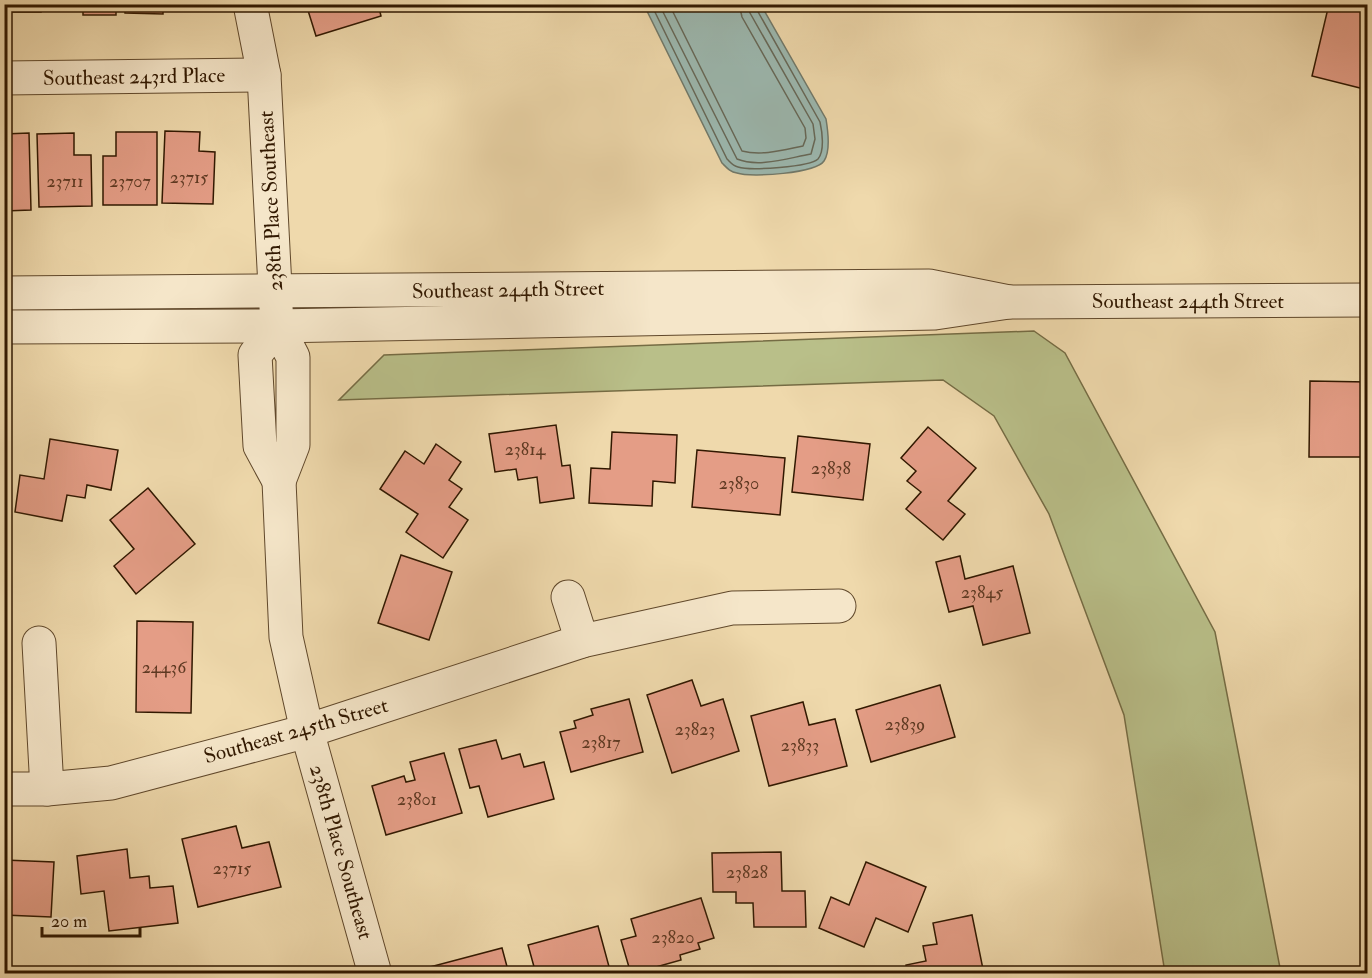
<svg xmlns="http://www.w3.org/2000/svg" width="1372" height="978" font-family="'IM FELL Double Pica',serif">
<rect width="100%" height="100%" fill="#efd9ac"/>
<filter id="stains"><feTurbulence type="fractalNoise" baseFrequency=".00333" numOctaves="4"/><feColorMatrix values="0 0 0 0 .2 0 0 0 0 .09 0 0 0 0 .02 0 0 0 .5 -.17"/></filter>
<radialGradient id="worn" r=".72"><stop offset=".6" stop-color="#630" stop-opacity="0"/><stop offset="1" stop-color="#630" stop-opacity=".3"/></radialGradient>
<path fill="#b9bf89" stroke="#756c44" stroke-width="1.5" d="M1034,331L1065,353L1215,632L1281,973H1165L1124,715L1049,514L994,416L943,380L339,400L384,355Z"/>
<path fill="#9cb9b1" stroke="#71796a" stroke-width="1.5" d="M644,5H761L826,119C828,131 831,151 824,161C816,173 752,178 737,173C730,172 727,168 722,163Z"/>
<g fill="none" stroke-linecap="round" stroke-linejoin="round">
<g stroke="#666858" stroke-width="1.5">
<path d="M651,4L727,159C731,163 733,166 738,167C750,171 810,167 818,159C825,151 822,131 820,122L757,10L756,4"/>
<path d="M659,4L737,159C759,168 788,158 811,154L815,139L813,124L750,13L748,4"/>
<path d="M669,4L742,151C762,156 783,150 803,146L806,138L805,128L742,17L739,4"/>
</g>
</g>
<g fill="#e49d86" stroke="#311800" stroke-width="1.5">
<rect x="6" y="4" width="35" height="8"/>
<rect x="83" y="4" width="33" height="11"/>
<path d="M125,4H163V14L125,13Z"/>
<path d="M306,4H378L381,16L316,36Z"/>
<path d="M1329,4H1368V90L1312,76Z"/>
<path d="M165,131L200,132L199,151L215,152L213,204L162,203Z"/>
<path d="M116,132H157V205H103V156H116Z"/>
<path d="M29,133L31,210L4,211V134Z"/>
<path d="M74,133V155H91L92,206L39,207L37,134Z"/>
<path d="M1310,381L1368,382V435H1365L1364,457H1309Z"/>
<path d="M556,425L562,466L570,465L574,498L540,503L537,477L518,480L516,469L495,472L489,434Z"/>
<path d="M928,427L976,468L948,501L965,514L943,540L906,509L921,492L907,481L916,471L901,458Z"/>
<path d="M612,432L677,435L675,483L653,481L652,506L589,503L591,468L610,469Z"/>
<path d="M798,436L870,444L863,500L792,492Z"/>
<path d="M50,439L118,450L111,490L87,485L85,498L67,495L62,521L15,512L20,475L44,479Z"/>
<path d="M436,444L461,462L449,480L462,489L449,507L468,520L443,558L406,532L418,514L380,489L405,451L424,464Z"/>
<path d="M697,450L785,458L780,515L692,507Z"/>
<path d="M148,488L195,544L136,594L114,566L134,549L110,520Z"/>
<path d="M401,555L452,572L429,640L378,623Z"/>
<path d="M960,556L965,579L1013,566L1030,633L983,645L973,606L949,612L936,562Z"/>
<path d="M137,621L193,622L191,713L136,712Z"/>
<path d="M692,680L701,706L723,699L739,751L672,773L647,695Z"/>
<path d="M940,685L955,737L871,762L856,710Z"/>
<path d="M629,699L643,752L571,772L560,732L576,728L574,721L593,715L591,709Z"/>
<path d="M803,702L809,725L835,719L847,766L769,786L751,716Z"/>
<path d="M496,740L502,759L520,754L524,767L544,762L554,799L488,817L479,786L470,788L459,749Z"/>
<path d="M444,753L462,813L386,835L372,786L404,776L406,782L415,780L410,762Z"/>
<path d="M236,826L242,848L269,842L281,887L198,907L182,839Z"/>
<path d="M127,849L130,878L149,876L150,888L173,886L178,923L109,931L104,891L81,894L77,856Z"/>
<path d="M781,852L782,891H805L806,927H754L753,903H736V892H713L712,853Z"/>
<path d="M4,860L54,862L51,917L4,915Z"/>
<path d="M866,862L926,887L908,932L876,918L864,947L819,928L831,897L849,905Z"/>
<path d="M701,898L714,938L698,943L700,949L680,955L681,960L631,974L621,940L636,936L631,919Z"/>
<path d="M972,915L984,974H907L906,965L926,961L923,946L937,944L933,923Z"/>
<path d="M598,926L611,974H536L528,945Z"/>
<path d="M502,948L509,974H428L426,968Z"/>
</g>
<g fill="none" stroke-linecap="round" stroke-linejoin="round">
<g stroke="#60482b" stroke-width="35">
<g id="minor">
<path d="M250,4L264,75L277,326L293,357V445L279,481L260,446L255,355L277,326"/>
<path d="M4,78L264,75"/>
<path d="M4,293L929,286L1009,302L935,313L277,326L4,327"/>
<path d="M1009,302L1368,300"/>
<path d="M279,481L286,637L307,731L375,974"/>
<path d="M568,597L582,641"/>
<path d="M39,643L47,789"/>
<path d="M4,789H47L111,783L307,731L582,641L732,608L839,606"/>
</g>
</g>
<use href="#minor" stroke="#f5e6c9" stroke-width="33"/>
</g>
<g text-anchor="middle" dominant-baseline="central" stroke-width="6" stroke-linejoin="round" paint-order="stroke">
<g font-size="18" fill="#5e3922">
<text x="189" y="177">23715</text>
<text x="65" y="181">23711</text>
<text x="130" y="181">23707</text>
<text x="525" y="449">23814</text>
<text x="831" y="468">23838</text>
<text x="739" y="483">23830</text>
<text x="982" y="592">23845</text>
<text x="164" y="667">24436</text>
<text x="905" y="724">23839</text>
<text x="695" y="729">23823</text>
<text x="601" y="742">23817</text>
<text x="800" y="745">23833</text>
<text x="417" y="799">23801</text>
<text x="232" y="868">23715</text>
<text x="747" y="872">23828</text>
<text x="673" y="937">23820</text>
</g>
<g font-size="21" fill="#311800" stroke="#f5e6c9">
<text transform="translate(134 77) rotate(-1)">Southeast 243rd Place</text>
<text transform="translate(271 201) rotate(-93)">238th Place Southeast</text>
<text transform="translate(508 290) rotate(-1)">Southeast 244th Street</text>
<text x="1188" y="301">Southeast 244th Street</text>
<text transform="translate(296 731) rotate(-16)">Southeast 245th Street</text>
<text transform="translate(341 852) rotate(74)">238th Place Southeast</text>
</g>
</g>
<rect width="1372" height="978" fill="none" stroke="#efd9ac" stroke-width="24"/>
<rect x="6" y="6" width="1360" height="966" fill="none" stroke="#311800" stroke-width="3"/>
<rect x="12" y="12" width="1348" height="954" fill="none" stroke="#311800" stroke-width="1.5"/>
<path d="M42 927v9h98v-9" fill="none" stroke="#311800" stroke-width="3"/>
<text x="51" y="927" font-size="18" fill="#311800" stroke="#f5e6c9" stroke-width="4.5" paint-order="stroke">20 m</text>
<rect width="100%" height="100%" filter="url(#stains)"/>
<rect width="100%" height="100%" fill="url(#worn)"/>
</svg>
